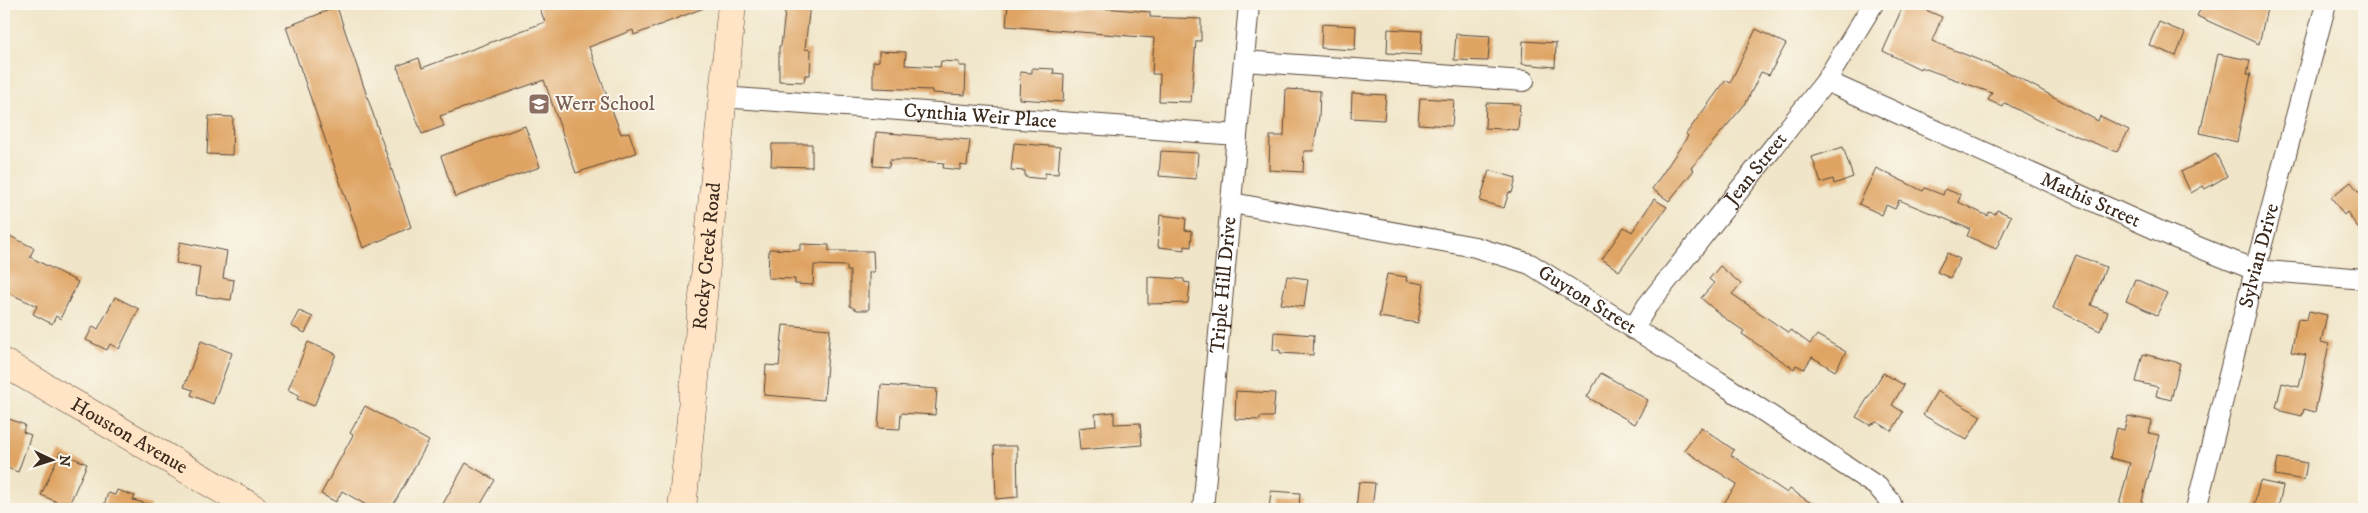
<svg xmlns="http://www.w3.org/2000/svg" width="2368" height="513" font-family="'IM FELL DW Pica',serif">
<rect width="100%" height="100%" fill="#fbf7ec"/>
<filter id="ink" filterUnits="userSpaceOnUse"><feTurbulence type="fractalNoise" baseFrequency=".02" numOctaves="2"/><feDisplacementMap in="SourceGraphic" scale="10" xChannelSelector="R" yChannelSelector="G"/><feConvolveMatrix kernelMatrix="1 2 1 2 8 2 1 2 1" color-interpolation-filters="sRGB"/></filter>
<filter id="wash" filterUnits="userSpaceOnUse"><feTurbulence type="fractalNoise" baseFrequency=".0096" numOctaves="4" result="noise"/><feDisplacementMap in="SourceGraphic" scale="20" xChannelSelector="R" yChannelSelector="G"/><feGaussianBlur stdDeviation="1.12" result="paint"/><feColorMatrix in="noise" values="0 0 0 0 0 0 0 0 0 0 0 0 0 0 0 0 0 1.4 0 .05"/><feComposite in="paint" operator="in"/></filter>
<g filter="url(#wash)">
<rect width="100%" height="100%" fill="#f0e5c8"/>
<g id="blocks">
<g fill="#dfa464">
<path d="M538,4H714L634,35L633,30L589,47L621,134L629,132L636,153L576,173L544,80L440,116L444,126L422,134L397,66L419,58L422,68L545,22Z"/>
<path d="M786,4H810L805,49L811,50L810,75H805L804,82L779,81V46H781Z"/>
<path d="M1008,4L1115,9L1150,12V17L1201,19V41H1196L1191,102L1159,101L1160,74H1152L1154,38L1006,26Z"/>
<path d="M1904,4H1912L1942,17L1932,41L2008,72L2098,121L2100,116L2129,130L2117,152L2039,121L2005,103L2003,107L1988,100L1992,93L1921,67L1920,69L1883,51Z"/>
<path d="M2203,4H2268L2259,44L2197,16Z"/>
<path d="M337,7L411,227L363,248L286,27Z"/>
<path d="M2159,22L2185,33L2176,56L2149,45Z"/>
<path d="M1322,24L1356,26L1355,50L1321,48Z"/>
<path d="M1388,29L1422,31L1421,55L1387,53Z"/>
<path d="M1756,29L1786,44L1769,75L1761,72L1746,103L1691,168L1694,170L1669,201L1652,189L1688,136L1686,134L1726,80L1730,83Z"/>
<path d="M1456,34L1490,36L1488,61L1454,60Z"/>
<path d="M1523,41L1556,43L1555,67L1522,64Z"/>
<path d="M879,51L906,52L905,65L940,67L941,61L959,62V66H966L965,95L932,93V90L873,88V62L879,61Z"/>
<path d="M2218,54L2250,60L2247,74H2251L2237,142L2200,133Z"/>
<path d="M1032,68L1054,69L1053,73L1064,74L1063,102L1019,99L1020,72L1032,73Z"/>
<path d="M1286,89L1320,91L1319,117L1313,151H1304L1303,172L1269,170L1270,136H1284Z"/>
<path d="M1352,93L1386,95L1384,120L1351,118Z"/>
<path d="M1420,98L1454,100L1452,126L1418,124Z"/>
<path d="M1486,103L1520,104L1518,130L1485,128Z"/>
<path d="M209,116L233,117L232,155L207,154Z"/>
<path d="M525,126L540,167L455,197L441,156Z"/>
<path d="M876,132L970,140L967,166L960,165V170L943,168L944,163L909,160H890L889,167L873,166Z"/>
<path d="M1014,143L1060,147L1058,174L1045,173V179L1025,177V171L1011,170Z"/>
<path d="M772,144H812V167L771,166Z"/>
<path d="M1843,147L1853,177L1834,184L1833,179L1821,183L1812,157Z"/>
<path d="M1161,151L1198,153L1196,179L1159,176Z"/>
<path d="M2216,154L2227,176L2205,189L2203,186L2191,193L2181,172Z"/>
<path d="M1876,168L1923,191L1925,188L1943,195L1945,189L1961,195L1958,202L1988,216L1989,212L1995,214L1997,210L2011,216L1996,249L1967,236L1970,229L1899,200L1895,209L1886,205L1882,215L1859,204Z"/>
<path d="M1489,170L1516,178L1512,193L1509,192L1504,208L1480,201Z"/>
<path d="M2351,182L2364,199V236L2347,212L2344,215L2331,197Z"/>
<path d="M1654,199L1667,207L1619,271L1602,259L1624,227L1632,232Z"/>
<path d="M1160,215L1186,218L1185,230L1192,231L1191,247L1185,246V250L1158,247Z"/>
<path d="M4,233L34,248L30,257L78,282L60,319L56,316L52,324L33,314L37,306L4,291Z"/>
<path d="M180,242L227,251L223,278L234,280L231,300L196,295L200,267L176,263Z"/>
<path d="M800,244L829,245V251H873L874,272H869V310H857L850,306V271H847V266L814,265L813,285L795,284V279L768,278L769,249L800,250Z"/>
<path d="M1947,253L1960,259L1950,278L1937,272Z"/>
<path d="M2076,255L2106,267L2091,305L2108,312L2100,331L2053,308Z"/>
<path d="M1720,266L1741,284L1732,294L1789,333L1791,330L1810,344L1817,335L1846,352L1835,371L1812,357L1804,369L1796,365L1794,369L1742,334L1744,331L1723,317L1701,298L1714,283L1709,279Z"/>
<path d="M1387,274L1407,277L1406,281L1424,284L1418,323L1379,317Z"/>
<path d="M1287,276L1308,279L1304,307L1281,304Z"/>
<path d="M1148,277L1184,279V282L1190,283L1188,303L1148,304Z"/>
<path d="M2135,279L2167,293L2157,315L2126,301Z"/>
<path d="M115,297L139,309L119,349L110,344L107,350L86,340L93,326L98,329Z"/>
<path d="M299,311L313,317L305,333L291,326Z"/>
<path d="M2309,311L2327,315L2321,342L2329,344L2315,412L2304,409L2302,416L2281,411V410L2276,408L2282,383L2299,387L2306,355L2291,352L2298,319L2307,320Z"/>
<path d="M783,325L830,329L824,400L764,395L766,365L779,366Z"/>
<path d="M1274,332L1314,335L1313,355L1280,353V350H1273Z"/>
<path d="M201,341L232,353L213,404L191,395L193,390L184,387Z"/>
<path d="M308,342L336,354L314,406L297,399L299,395L288,390Z"/>
<path d="M2143,354L2180,363L2171,400L2156,396L2158,387L2136,382Z"/>
<path d="M1601,373L1648,400L1635,424L1587,397Z"/>
<path d="M1883,373L1904,385L1892,405L1903,412L1892,431L1877,422L1870,425L1856,417Z"/>
<path d="M881,385L937,389L935,415L901,413L900,429L878,428Z"/>
<path d="M1236,391L1275,393L1273,417H1260V420L1235,419Z"/>
<path d="M1937,391L1981,416L1967,440L1923,415Z"/>
<path d="M365,406L429,441L391,509H373L342,491L336,502L321,494L353,435L350,433Z"/>
<path d="M1114,412V424L1140,423L1142,445L1080,450L1078,428L1096,426L1095,414Z"/>
<path d="M2128,416L2152,421L2149,433L2159,435L2140,509H2118L2130,463L2110,458L2117,428L2124,430Z"/>
<path d="M4,417L25,425L23,432L31,435L18,472L4,467Z"/>
<path d="M1701,427L1734,450L1731,455L1787,493L1790,489L1820,509H1733L1724,503L1737,484L1684,450Z"/>
<path d="M994,446H1017L1018,497L996,499Z"/>
<path d="M60,452L87,464L68,507L41,495Z"/>
<path d="M2278,458L2307,463L2304,480L2275,475Z"/>
<path d="M466,463L495,480L478,509H440Z"/>
<path d="M2260,481L2283,486L2278,509H2253Z"/>
<path d="M1359,482L1375,483L1372,509H1356Z"/>
<path d="M117,490L135,496L133,500L151,505L150,509H103L108,493L115,495Z"/>
<path d="M1271,491L1300,493L1299,509H1269Z"/>
</g>
</g>
</g>
<g filter="url(#ink)">
<use href="#blocks" fill-opacity="0" stroke="#564638" stroke-width="1"/>
<g fill="none" stroke-linecap="round" stroke-linejoin="round">
<g stroke="#564638" stroke-width="22">
<g id="street">
<path d="M1244,61L1524,81"/>
<path id="s1" d="M1826,81L2173,237L2255,270L2364,279"/>
<path id="s2" d="M722,97L1237,135"/>
<path id="s3" d="M1232,203L1475,247L1530,264L1718,381L1878,487L1890,501L1893,509"/>
<path id="s4" d="M1633,329L1647,306L1826,81L1873,4"/>
<path id="s5" d="M1203,509L1249,4"/>
<path id="s6" d="M2196,509L2255,270L2326,4"/>
</g>
</g>
<g stroke="#564638" stroke-width="29">
<g id="secondary">
<path id="s7" d="M4,363L255,509"/>
<path id="s8" d="M682,509L732,4"/>
</g>
</g>
<use href="#street" stroke="#fff" stroke-width="20"/>
<use href="#secondary" stroke="#ffe4c6" stroke-width="28"/>
</g>
</g>
<defs>
<g id="school-square" transform="scale(1.125)"><rect x="-9" y="-9" width="18" height="18" rx="4" fill="#8d6e63" stroke="#fbf7ec"/><path d="M0-5L7-2L0 1L-7-2ZM-4 1L0 2.5L4 1V4Q0 6-4 4Z" fill="#fff"/></g>
</defs>
<g fill-rule="evenodd">
<use href="#school-square" x="539" y="104"/>
</g>
<g text-anchor="middle" dominant-baseline="central" stroke-width="4" stroke-linejoin="round" paint-order="stroke">
<g font-size="20" fill="#785e54" stroke="#fbf7ec" text-anchor="start">
<text x="555" y="104">Werr School</text>
</g>
<g font-size="20" fill="#3b2a1e" stroke="#fbf7ec">
<text stroke="none"><textPath href="#s2" startOffset="259">Cynthia Weir Place</textPath></text>
<text stroke="none"><textPath href="#s4" startOffset="202">Jean Street</textPath></text>
<text stroke="none"><textPath href="#s1" startOffset="290">Mathis Street</textPath></text>
<text stroke="none"><textPath href="#s6" startOffset="261">Sylvian Drive</textPath></text>
<text stroke="none"><textPath href="#s8" startOffset="254">Rocky Creek Road</textPath></text>
<text stroke="none"><textPath href="#s5" startOffset="225">Triple Hill Drive</textPath></text>
<text stroke="none"><textPath href="#s3" startOffset="372">Guyton Street</textPath></text>
<text stroke="none"><textPath href="#s7" startOffset="145">Houston Avenue</textPath></text>
</g>
</g>
<rect width="2368" height="513" fill="none" stroke="#fbf7ec" stroke-width="20"/>
<g transform="translate(52 460) rotate(94)" stroke="#fbf7ec" stroke-width="4" paint-order="stroke">
<path d="M0-4L9 19L0 12L-9 19Z" fill="#3b2a1e"/>
<text y="-8" font-size="14" font-weight="bold" text-anchor="middle" fill="#3b2a1e">N</text>
</g>
</svg>
